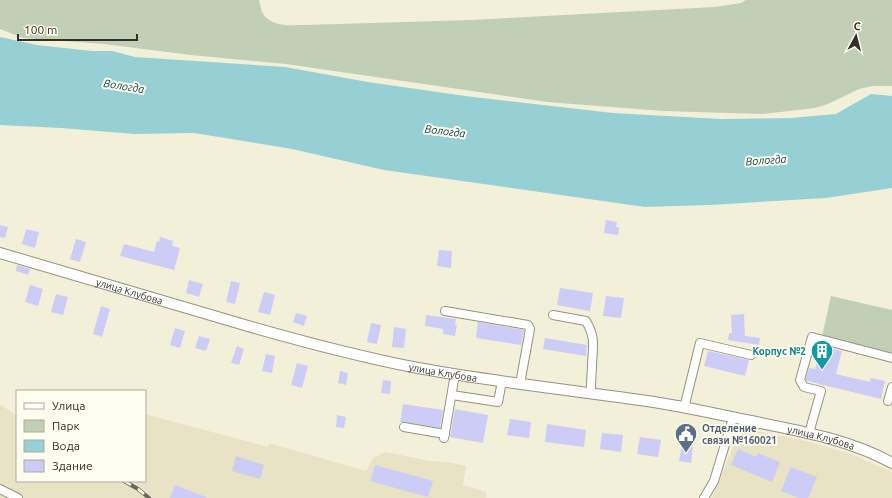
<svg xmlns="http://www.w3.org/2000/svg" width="892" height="498" font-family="Ubuntu,sans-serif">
<rect width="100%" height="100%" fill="#f3f0d9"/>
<g fill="#e8e3c5">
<path d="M0,404L17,416V481H145V414L268,447L269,443L366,471L373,458L385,452L430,461L448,462L466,466L463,485L487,492L486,498H0Z"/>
<path d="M741,428L806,441L852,454L892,472V498H712Z"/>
</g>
<g fill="#c0cfb5">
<path d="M0,0H259C260,4 261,9 262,12C271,28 290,25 305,25L471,20L715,7L741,3L746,0H892V86H872L859,89L828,104L815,108L763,114L663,111L547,102L286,64L191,55L104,44L23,38L0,29Z"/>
<path d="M831,296L892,310V354L822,337Z"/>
</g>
<path fill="#96d0d4" d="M0,37L37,45L92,51H112L135,57L285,67L368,82L465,96L613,113L721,119L791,118L836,114L871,94L892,96V188L826,198L710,205L645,207L384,170L292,149L194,133L135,134L61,128L0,125Z"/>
<g fill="#ccccf6">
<path d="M606,220L617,222L616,227H619L618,235L604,233Z"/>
<path d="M0,225L8,227L5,238L0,237Z"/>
<path d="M26,229L39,232L35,248L22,244Z"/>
<path d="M160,237L173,241L172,246L180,248L174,270L120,256L124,244L154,252L157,241L159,242Z"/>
<path d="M76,239L86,242L80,262L70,259Z"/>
<path d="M439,250L452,251L451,268L437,266Z"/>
<path d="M17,265L30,269L28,275L16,271Z"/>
<path d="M189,280L203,284L199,297L186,293Z"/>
<path d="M231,281L240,283L235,304L226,302Z"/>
<path d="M30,285L43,289L38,306L25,302Z"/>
<path d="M560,288L593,293L590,311L557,305Z"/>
<path d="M264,292L275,295L270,315L258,312Z"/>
<path d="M56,294L68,297L63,315L51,312Z"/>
<path d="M606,296L624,298L621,318L603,316Z"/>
<path d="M101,306L110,309L102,337L93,334Z"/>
<path d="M296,313L307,316L304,326L293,322Z"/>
<path d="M744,314L745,336L760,338L759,345L728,340L729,333H732L731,315Z"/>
<path d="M426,315L456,319L455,325H457L455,336L443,334V329L425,326Z"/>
<path d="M478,322L524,330L521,345L476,338Z"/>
<path d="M371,323L381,325L377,344L367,342Z"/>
<path d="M394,327L406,329L404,348L392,347Z"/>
<path d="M175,328L185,331L180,348L170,345Z"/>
<path d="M199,336L210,339L206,351L195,348Z"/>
<path d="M545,338L587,345L586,356L543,349Z"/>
<path d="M237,346L244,349L239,365L231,363Z"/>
<path d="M821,346L842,351L836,374L870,382L871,378L885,381L881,399L807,381L806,379L809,368L815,369Z"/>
<path d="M708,351L749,360L745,376L704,366Z"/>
<path d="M266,354L275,356L272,373L262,371Z"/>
<path d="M297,363L308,366L302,388L291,385Z"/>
<path d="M340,371L348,373L346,385L338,383Z"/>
<path d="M383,380L391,381L390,394L381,393Z"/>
<path d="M403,404L443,410L440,428L405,422H400Z"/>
<path d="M455,409L488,415L483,443L450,437Z"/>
<path d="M337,415L346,417L344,428L336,427Z"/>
<path d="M510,419L531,422L529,438L507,435Z"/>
<path d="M547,424L586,430L584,447L545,442Z"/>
<path d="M602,433L623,435L621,452L600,449Z"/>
<path d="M640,437L661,440L658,457L637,454Z"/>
<path d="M682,445L693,446L691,463L679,461Z"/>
<path d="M738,449L756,457L758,453L780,462L772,482L731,465Z"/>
<path d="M236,456L264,465L260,479L232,471Z"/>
<path d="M375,465L433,481L428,497L370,481Z"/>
<path d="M791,467L817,477L808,498H799L781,491Z"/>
<path d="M175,485L208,498H170Z"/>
</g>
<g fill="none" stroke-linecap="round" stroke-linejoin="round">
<g stroke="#96927e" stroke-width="10">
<g id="minor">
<path d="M445,311L528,325L530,329L520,384"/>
<path d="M553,315L586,321C597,340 592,348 592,368C591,377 591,385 591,394"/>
<path d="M452,395L498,402L502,381"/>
<path d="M888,401L892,387"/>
<path d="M684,408L700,343L751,355"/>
<path d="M404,427L445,434"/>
<path d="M809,433L821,391L804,387L800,380L812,337L892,358"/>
<path d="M444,438L455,374"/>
<path d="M0,489L18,498"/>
<path d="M704,498L714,481L733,418"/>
</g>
</g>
<g stroke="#96927e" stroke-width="12">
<g id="major">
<path id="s1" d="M0,253C83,277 165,302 248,326C304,342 361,357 418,368C494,382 571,390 647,401C682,406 716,414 751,421C799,431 849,439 892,463"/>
</g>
</g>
<use href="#minor" stroke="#fff" stroke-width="8"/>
<use href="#major" stroke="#fff" stroke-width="10"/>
<g stroke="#6a685c" stroke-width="4">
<path id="rail" d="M124,481L138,489L149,498"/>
</g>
<use href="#rail" stroke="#fffdef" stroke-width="2.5" stroke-dasharray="8" stroke-linecap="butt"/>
</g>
<defs>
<g id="building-pin" transform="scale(1.15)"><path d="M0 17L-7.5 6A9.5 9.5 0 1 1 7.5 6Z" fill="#0f9aa8" stroke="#fffdef"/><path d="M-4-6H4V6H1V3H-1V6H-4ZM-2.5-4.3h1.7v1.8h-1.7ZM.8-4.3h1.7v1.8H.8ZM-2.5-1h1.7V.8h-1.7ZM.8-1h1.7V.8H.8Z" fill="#fff"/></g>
<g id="civic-pin" transform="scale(1.15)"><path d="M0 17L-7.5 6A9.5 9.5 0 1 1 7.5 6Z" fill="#5c6f8a" stroke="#fffdef"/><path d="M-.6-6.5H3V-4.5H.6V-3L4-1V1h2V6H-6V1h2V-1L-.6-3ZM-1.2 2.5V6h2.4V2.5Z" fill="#fff"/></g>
</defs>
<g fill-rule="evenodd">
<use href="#building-pin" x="822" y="351"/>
<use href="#civic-pin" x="686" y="434"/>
</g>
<g text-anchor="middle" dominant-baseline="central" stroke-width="4" stroke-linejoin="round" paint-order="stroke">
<g font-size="10" fill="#323129" stroke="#fffdef">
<text stroke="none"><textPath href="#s1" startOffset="135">улица Клубова</textPath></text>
<text stroke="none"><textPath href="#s1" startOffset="459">улица Клубова</textPath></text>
<text stroke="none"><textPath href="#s1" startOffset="843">улица Клубова</textPath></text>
</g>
<g font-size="10" font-weight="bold" fill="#0d838f" stroke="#fffdef" text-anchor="end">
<text x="806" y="351">Корпус №2</text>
</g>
<g font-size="10" font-weight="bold" fill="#4e5e75" stroke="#fffdef" text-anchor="start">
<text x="702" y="428">Отделение<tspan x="702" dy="12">связи №160021</tspan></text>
</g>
<g font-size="11" font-style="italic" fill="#12464a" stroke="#fffdef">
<text transform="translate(124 86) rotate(9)">Вологда</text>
<text transform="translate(445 131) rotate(7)">Вологда</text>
<text transform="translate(766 160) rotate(-4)">Вологда</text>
</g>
</g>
<rect x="16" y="390" width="130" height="92" fill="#fffdef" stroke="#adaba0"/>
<rect x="24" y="403" width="20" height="6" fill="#ffffff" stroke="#adaba0"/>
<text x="52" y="410" font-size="12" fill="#323129">Улица</text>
<rect x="24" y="420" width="20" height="12" fill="#c0cfb5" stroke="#adaba0"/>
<text x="52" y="430" font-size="12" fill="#323129">Парк</text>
<rect x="24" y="440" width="20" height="12" fill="#96d0d4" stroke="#adaba0"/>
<text x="52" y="450" font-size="12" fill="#323129">Вода</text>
<rect x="24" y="460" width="20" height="12" fill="#ccccf6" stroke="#adaba0"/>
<text x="52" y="470" font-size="12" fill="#323129">Здание</text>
<g transform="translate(856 36) rotate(7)" stroke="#fffdef" stroke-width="3" paint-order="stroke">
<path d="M0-3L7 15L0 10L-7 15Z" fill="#323129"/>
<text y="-6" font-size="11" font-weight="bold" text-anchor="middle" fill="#323129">С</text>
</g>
<path d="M18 34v6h119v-6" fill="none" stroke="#323129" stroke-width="2"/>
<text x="24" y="34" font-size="12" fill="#323129" stroke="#fffdef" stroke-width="3" paint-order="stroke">100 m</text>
</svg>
